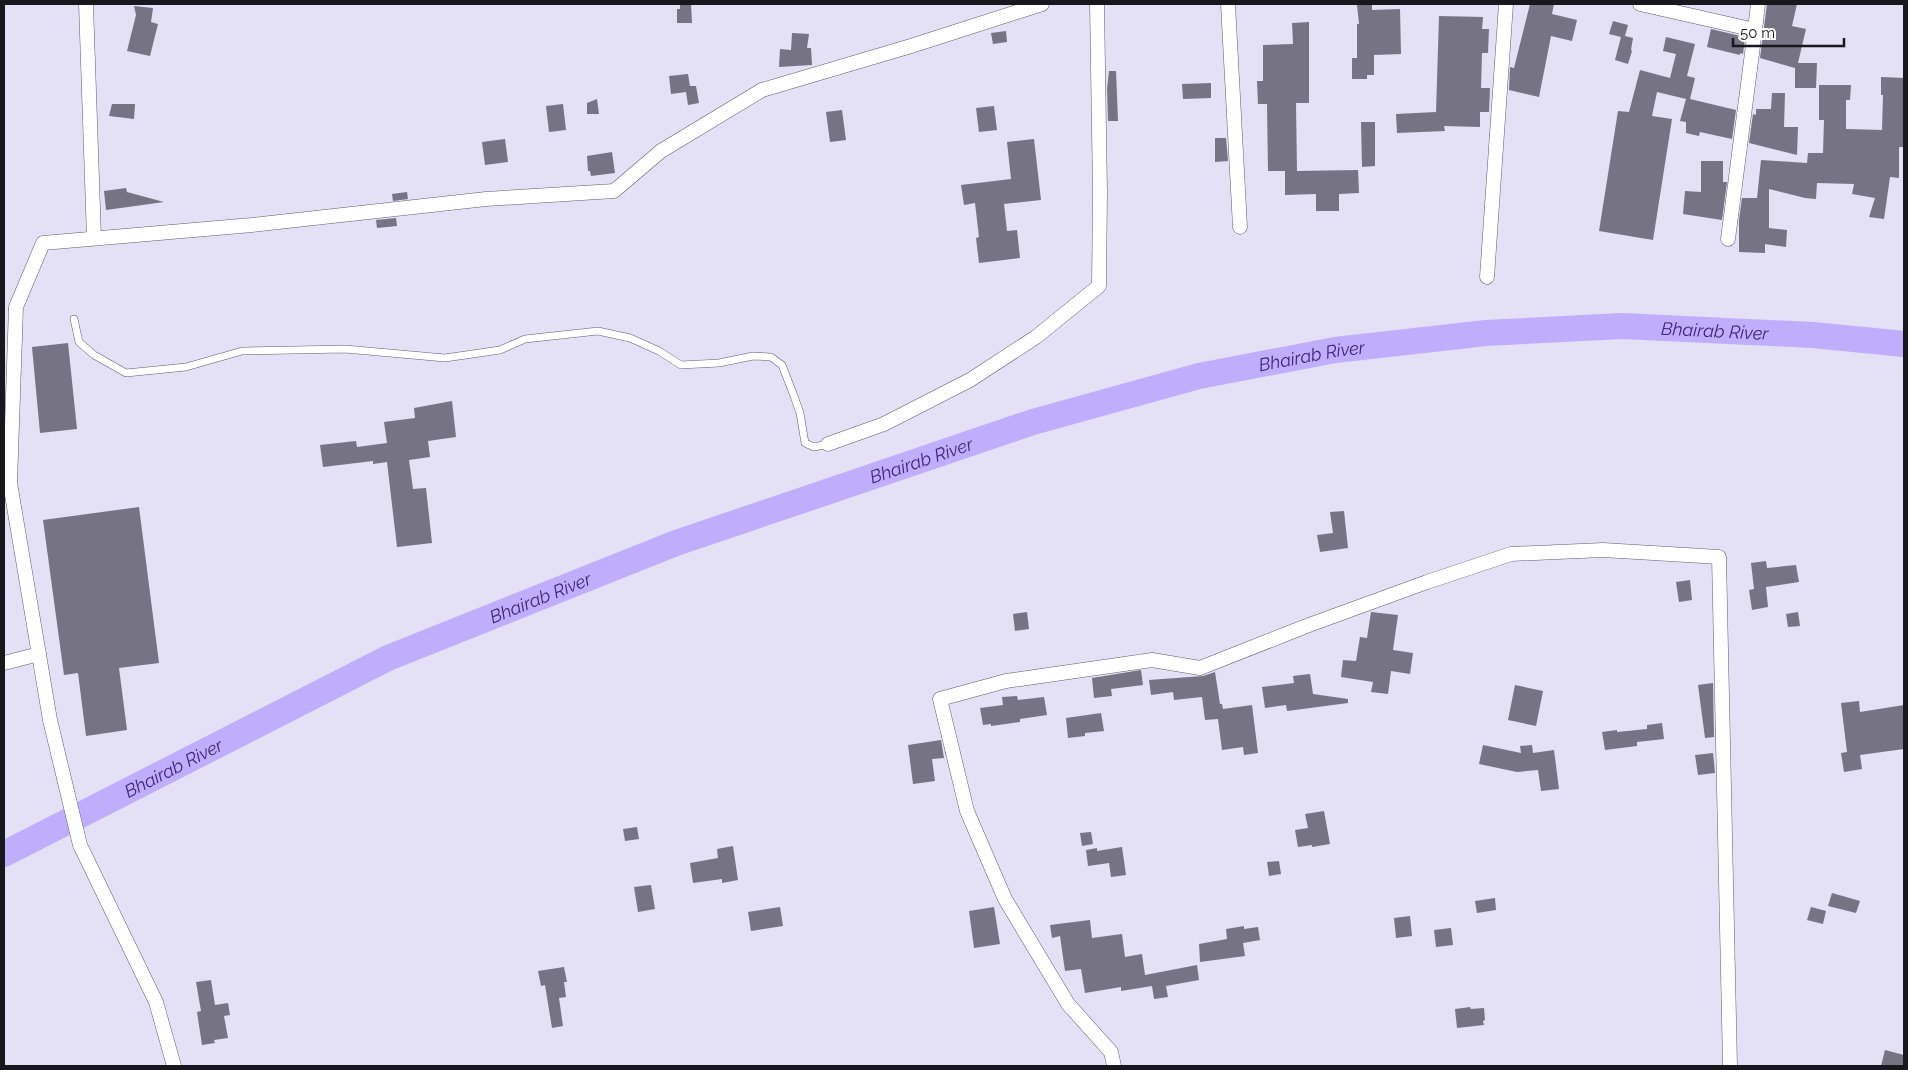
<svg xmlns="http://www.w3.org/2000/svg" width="1908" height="1070" font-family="Raleway,sans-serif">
<rect width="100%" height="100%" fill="#e4e0f5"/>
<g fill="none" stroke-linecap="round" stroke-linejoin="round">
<path stroke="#c0aefd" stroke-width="26" id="s1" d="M4,854L388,658L676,543L1033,422L1199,376L1335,350L1486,333L1622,326L1813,335L1904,344"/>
</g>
<g fill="#767385">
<path d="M680,4H691L692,23H677V9H680Z"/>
<path d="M1372,4V10L1400,9L1401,54L1374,55V75H1367V79H1352V58H1357V24H1359L1357,5Z"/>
<path d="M1530,4H1554L1552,14L1577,20L1572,41L1551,36L1539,97L1509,90L1510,67L1514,68Z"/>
<path d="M1767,4H1797L1792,26L1806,29L1798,63H1817L1816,88H1795V68L1760,58Z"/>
<path d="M134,6L153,8L151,22L158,24L150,56L127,51L136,15Z"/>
<path d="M1439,16L1483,17L1482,29H1489L1488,53H1482L1481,88H1490L1489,112H1480V127L1444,126L1445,131L1397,133L1396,114L1436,112Z"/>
<path d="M1613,21L1628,25L1625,36L1633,38L1631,50L1632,51L1628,64L1615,60L1621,37L1609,34Z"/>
<path d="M1309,22V103H1296L1297,171L1358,170L1359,193L1339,194V211H1316V194L1285,195V171H1268L1267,104H1258L1257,81H1263V45L1293,44L1292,23Z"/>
<path d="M1711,29L1745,37L1743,54L1740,53V55L1707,47Z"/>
<path d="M1006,31L1007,42L993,44L991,33Z"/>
<path d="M792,33L809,34L807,48H811L812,65L779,67L780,49L791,50Z"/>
<path d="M1666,37L1695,44L1687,76L1695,78L1690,99L1736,110L1732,139L1700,132L1699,136L1686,133V122L1680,121L1686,99L1657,92L1652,116L1672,119L1653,240L1599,231L1618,111L1629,112L1640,70L1670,78L1676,54L1663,51Z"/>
<path d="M1109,71H1116L1118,121H1108L1107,89Z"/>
<path d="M688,74L690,86H696L699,103L688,105L686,92L671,94L669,76Z"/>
<path d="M1881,77L1904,78V147H1899V178L1890,177L1884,219L1869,217L1875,198L1852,194L1854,184L1817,183L1816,199L1805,198L1769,189V228L1787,230L1786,247L1765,244V253L1739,252V220L1742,198H1757L1761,160L1807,163L1808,153H1823L1824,120H1819V85H1851L1850,100H1846V129L1882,130L1883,95H1881Z"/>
<path d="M1211,83V98L1183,99L1182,84Z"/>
<path d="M1772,93H1785L1784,127H1798L1797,155L1749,143L1753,114L1756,115V109H1771Z"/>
<path d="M597,99L599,114H587V103Z"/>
<path d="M112,104H135L134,119L109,116Z"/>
<path d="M563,104L566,130L549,132L546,106Z"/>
<path d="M994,106L997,130L979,132L976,108Z"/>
<path d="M842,110L846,140L830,142L826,112Z"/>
<path d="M1361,122H1375V166L1362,167Z"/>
<path d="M1215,138H1226L1228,161L1215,162Z"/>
<path d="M505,139L508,162L485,165L482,142Z"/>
<path d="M1034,139L1041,200L1004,204L1007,231L1017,230L1020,258L979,263L976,238L979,237L975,203L964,205L961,185L1011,179L1007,142Z"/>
<path d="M612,152L615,173L591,176L590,171H588L587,156Z"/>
<path d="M1701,161H1723V182H1727L1722,220L1683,214L1685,191L1701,192Z"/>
<path d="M126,188L127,192L164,202L106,210L104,191Z"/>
<path d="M407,192L408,199L393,201L392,194Z"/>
<path d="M396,218L397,226L377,228L376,220Z"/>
<path d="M68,343L77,429L40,433L32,347Z"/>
<path d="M452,401L456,437L428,441L430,457L409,460L413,489L426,488L432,543L397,547L387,462L373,464V461L323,467L320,445L356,441L357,447L387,443L384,422L415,418L414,408Z"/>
<path d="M139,507L159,663L119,668L127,730L86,736L78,673L64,675L43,520Z"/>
<path d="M1344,511L1348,548L1320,552L1317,535L1333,533L1330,512Z"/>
<path d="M1766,561L1767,568L1796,565L1799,582L1766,587L1768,607L1752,610L1749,590L1754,589L1751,563Z"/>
<path d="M1690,580L1692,600L1679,602L1676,582Z"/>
<path d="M1027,612L1029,629L1015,631L1013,614Z"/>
<path d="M1371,612L1398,615L1393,650L1413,653L1410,674L1391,671L1388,694L1371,692L1373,682L1341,677L1343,660L1356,661L1360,637L1367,638Z"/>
<path d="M1798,612L1800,626L1788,627L1786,614Z"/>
<path d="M1141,670L1143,685L1111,689L1112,696L1094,698L1092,678Z"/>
<path d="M1215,672L1220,704H1222L1223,709L1252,705L1258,753L1244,755L1243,747L1222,750L1218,719L1205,720L1202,697L1174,700L1173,692L1151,695L1149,680L1203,676Z"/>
<path d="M1310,674L1313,694L1348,699V703L1287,711L1286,705L1265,708L1262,687L1294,683L1293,676Z"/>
<path d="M1713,683L1714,737L1705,738L1698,685Z"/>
<path d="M1515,685L1543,691L1536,726L1508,720Z"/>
<path d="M1017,696L1018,700L1044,697L1047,715L1020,719V722L991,726V724L983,725L980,708L1003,705L1002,697Z"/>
<path d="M1859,701L1860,712L1904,705V749L1860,755L1862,769L1844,772L1841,753L1847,752L1841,703Z"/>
<path d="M1101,713L1104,731L1085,733V736L1068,738L1066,718Z"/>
<path d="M1662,723L1664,739L1637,742V746L1605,750L1602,732L1617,730V732L1647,729V725Z"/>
<path d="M941,740L944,758L932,759L935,781L913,784L908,745Z"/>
<path d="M1483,745L1521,753L1520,746L1532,745L1533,753L1554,750L1559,789L1541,791L1538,770L1517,772L1479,764Z"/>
<path d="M1713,753L1715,773L1698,775L1695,755Z"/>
<path d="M1324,811L1330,844L1312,847V845L1298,847L1295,830L1308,828L1305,814Z"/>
<path d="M637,827L639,839L625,841L623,829Z"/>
<path d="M1091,832L1093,844L1082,846L1080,833Z"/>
<path d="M733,846L738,880L722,883V879L693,883L690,863L718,858L717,849Z"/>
<path d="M1122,847L1126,875L1111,877L1109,863L1088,866L1086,850L1097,848V851Z"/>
<path d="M1279,861L1281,874L1269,876L1267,862Z"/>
<path d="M651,885L655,909L638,912L634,887Z"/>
<path d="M1832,893L1860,901L1856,913L1828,906Z"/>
<path d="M1495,898L1496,910L1477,913L1475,901Z"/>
<path d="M780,907L783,926L751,931L748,912Z"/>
<path d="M994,907L1000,944L974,948L969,911Z"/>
<path d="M1811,907L1826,911L1823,924L1807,920Z"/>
<path d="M1410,916L1412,936L1396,938L1394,918Z"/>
<path d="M1090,920L1092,938L1122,934L1125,957L1142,954L1145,975L1197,965L1199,980L1166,986L1168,997L1154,999L1152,986L1121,991V987L1085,993L1081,969L1065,971L1060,936L1052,938L1050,925Z"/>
<path d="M1244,926V929L1258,927L1260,940L1243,943L1245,956L1200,962L1199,944L1227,939L1226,929Z"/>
<path d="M1451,928L1453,945L1436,947L1434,930Z"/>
<path d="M564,967L567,982H564L566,997L559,998L563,1026L552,1028L545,985L541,986L538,971Z"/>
<path d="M211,980L215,1005L228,1003L230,1015L224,1016L228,1038L214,1040L215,1043L202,1045L197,1012L201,1011L196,982Z"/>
<path d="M1470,1007L1471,1009L1484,1008L1485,1020L1483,1021L1484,1025L1457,1028L1455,1009Z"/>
<path d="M1885,1050L1904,1055V1066H1881Z"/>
</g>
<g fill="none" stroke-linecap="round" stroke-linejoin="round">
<g stroke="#5f5c6e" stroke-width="8">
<path id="service" d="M74,319L79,342L94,355L126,373L186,367L242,351L345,349L445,358L500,350L525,339L598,331L630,338L659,351L681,365L719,363L753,356L771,357L782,365L794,396L800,413L805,443L814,447L828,444"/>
</g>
<g stroke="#5f5c6e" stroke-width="15">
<g id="minor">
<path d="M86,4L94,238"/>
<path d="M1228,4L1240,227"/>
<path d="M1640,4L1755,30L1758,4"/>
<path d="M1728,239L1755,30"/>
<path d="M1487,277L1506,4"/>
<path d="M828,444L884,424L970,380L1036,337L1099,286L1100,192L1097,4"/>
<path d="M4,663L39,654"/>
<path d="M174,1066L156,1002L80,845L50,720L10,483L16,307L43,243L252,225L486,199L614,191L661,151L762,90L911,46L1042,4"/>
<path d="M1114,1066L1111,1052L1068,1004L1005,899L967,811L940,699L1006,681L1152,660L1200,668L1309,625L1427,582L1511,554L1603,550L1719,557L1730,1066"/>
</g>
</g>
<use href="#service" stroke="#fff" stroke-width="7"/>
<use href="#minor" stroke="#fff" stroke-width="14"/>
</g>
<g text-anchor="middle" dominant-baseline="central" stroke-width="5" stroke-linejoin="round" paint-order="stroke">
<g font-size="18" font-style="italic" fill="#42237c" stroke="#fff">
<text stroke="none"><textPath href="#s1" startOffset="1810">Bhairab River</textPath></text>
<text stroke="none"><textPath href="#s1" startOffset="1405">Bhairab River</textPath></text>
<text stroke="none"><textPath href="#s1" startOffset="1000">Bhairab River</textPath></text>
<text stroke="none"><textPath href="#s1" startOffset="595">Bhairab River</textPath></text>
<text stroke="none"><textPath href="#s1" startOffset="190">Bhairab River</textPath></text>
</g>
</g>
<rect width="1908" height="1070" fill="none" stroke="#18171e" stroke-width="10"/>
<path d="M1733 38v8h111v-8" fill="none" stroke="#18171e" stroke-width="2.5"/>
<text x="1740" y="38" font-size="15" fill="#18171e" stroke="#ffffff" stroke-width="4" paint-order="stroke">50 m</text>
</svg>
